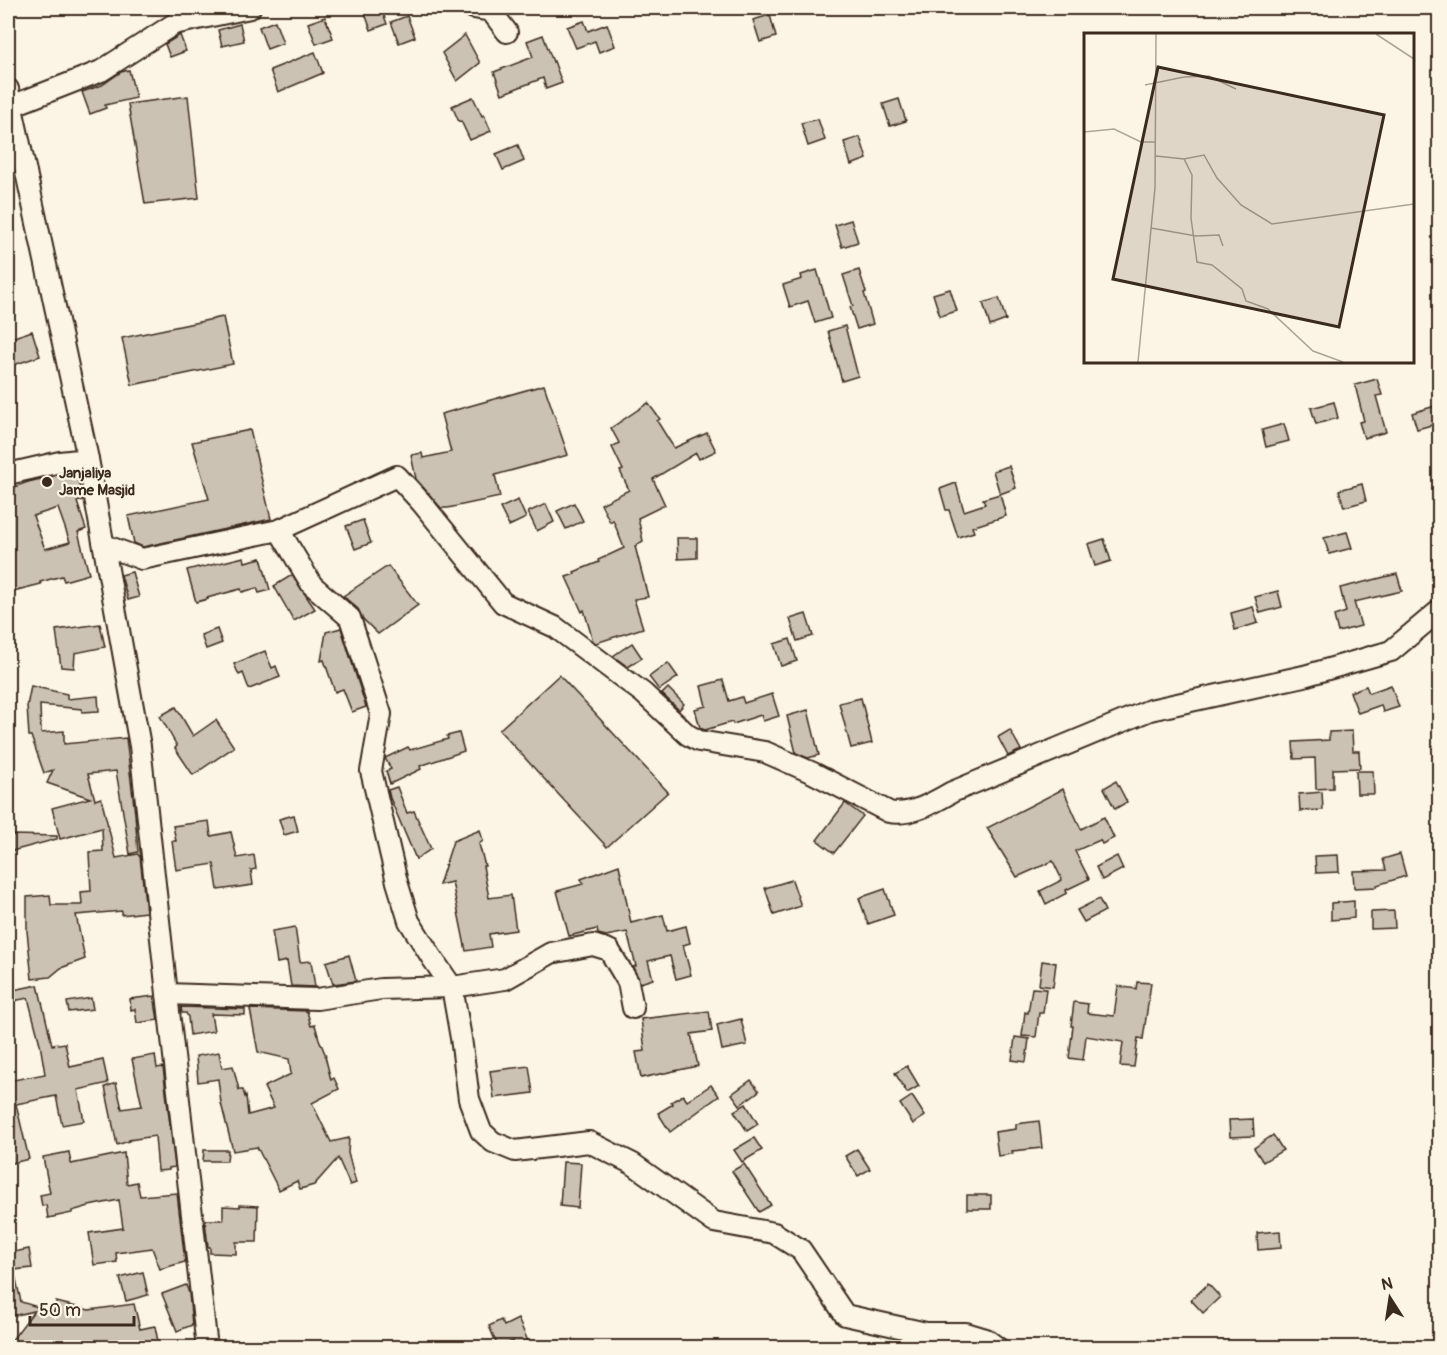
<svg xmlns="http://www.w3.org/2000/svg" width="1447" height="1355" font-family="Pangolin,sans-serif">
<rect width="100%" height="100%" fill="#fcf5e5"/>
<filter id="ink" filterUnits="userSpaceOnUse"><feTurbulence type="fractalNoise" baseFrequency=".0167" numOctaves="2"/><feDisplacementMap in="SourceGraphic" scale="12" xChannelSelector="R" yChannelSelector="G"/><feConvolveMatrix kernelMatrix="1 2 1 2 8 2 1 2 1" color-interpolation-filters="sRGB"/></filter>
<g filter="url(#ink)">
<g fill="#ccc2b3" stroke="#3b2a1e" stroke-width="1.5" fill-rule="evenodd">
<path d="M363,8H381L387,24L371,30Z"/>
<path d="M770,15L776,37L760,42L753,20Z"/>
<path d="M407,16L415,37L399,43L391,22Z"/>
<path d="M325,17L333,38L316,44L308,23Z"/>
<path d="M275,21L283,43L267,49L259,27Z"/>
<path d="M584,21L588,31L607,24L615,46L599,52L595,41L576,48L567,27Z"/>
<path d="M240,24L244,41L222,46L218,30Z"/>
<path d="M180,35L186,51L170,57L165,44Z"/>
<path d="M465,35L480,63L457,81L442,53Z"/>
<path d="M543,35L553,62L554,61L562,83L546,89L543,78L502,94L494,72L533,57L527,41Z"/>
<path d="M315,52L323,73L278,92L270,70Z"/>
<path d="M129,70L136,98L105,105L106,108L90,114L82,92L102,85L121,72Z"/>
<path d="M188,96L199,198L145,204L128,104Z"/>
<path d="M473,97L482,116L484,115L491,131L470,140L461,121L459,122L452,106Z"/>
<path d="M899,99L906,121L890,126L883,104Z"/>
<path d="M818,119L825,140L808,146L801,123Z"/>
<path d="M860,137L867,159L851,165L844,142Z"/>
<path d="M518,145L524,161L503,170L496,154Z"/>
<path d="M851,220L858,242L842,247L835,225Z"/>
<path d="M817,270L831,318L815,323L808,301L790,307L783,285L802,279L801,275Z"/>
<path d="M859,270L866,292L864,293L873,324L857,329L850,307L853,306L843,275Z"/>
<path d="M950,289L957,311L940,316L933,294Z"/>
<path d="M999,298L1006,320L990,326L983,303Z"/>
<path d="M223,317L233,364L132,385L122,338Z"/>
<path d="M845,326L858,376L842,381L828,331Z"/>
<path d="M32,331L40,356L8,367V339Z"/>
<path d="M1377,379L1382,395L1376,396L1386,432L1364,438L1359,422L1364,421L1355,385Z"/>
<path d="M544,385L568,455L495,475L500,497L448,508H441L416,479L411,455L422,453L423,458L451,452L441,414Z"/>
<path d="M1334,402L1338,418L1316,424L1311,408Z"/>
<path d="M648,403L660,419L657,421L674,448L707,433L716,451L699,459L696,453L653,479L665,505L638,518L643,541L635,546L648,597L634,599L643,628L596,643L593,641L584,610L582,612L566,577L575,574L574,572L599,562L598,560L624,548L613,520L610,522L601,504L629,490L620,471L623,470L612,447L619,443L611,428Z"/>
<path d="M1435,406L1439,423L1417,429L1412,413Z"/>
<path d="M1284,424L1289,441L1266,447L1262,430Z"/>
<path d="M250,430L271,519L143,547L134,543L128,516L209,499L192,442Z"/>
<path d="M1009,466L1016,488L1000,494L993,471Z"/>
<path d="M76,472L83,500L77,502L86,529L78,532L89,574L64,581L62,576L40,582L41,584L13,591L8,568V489L28,482L62,474ZM58,508L70,542L45,549L33,516Z"/>
<path d="M956,483L964,511L985,504L983,499L1000,494L1006,516L972,527L974,532L958,537L949,510H946L940,489Z"/>
<path d="M1362,484L1366,501L1344,507L1339,490Z"/>
<path d="M518,500L526,518L509,526L500,508Z"/>
<path d="M574,503L583,521L566,529L557,511Z"/>
<path d="M546,504L554,522L537,531L528,512Z"/>
<path d="M363,520L371,543L355,549L346,526Z"/>
<path d="M1347,532L1352,548L1329,554L1324,538Z"/>
<path d="M677,538H697V558L678,559Z"/>
<path d="M1104,539L1111,561L1095,566L1088,544Z"/>
<path d="M244,557L245,562L261,558L270,590L259,593L257,588L242,592L241,589L207,598L208,599L196,602L187,570L198,567L199,568Z"/>
<path d="M388,566L418,605L378,634L363,619L358,609L343,596Z"/>
<path d="M132,572L139,597L128,600L121,575Z"/>
<path d="M1397,574L1402,591L1354,602L1361,626L1338,632L1334,616L1346,612L1340,588Z"/>
<path d="M292,575L315,609L294,621L274,586Z"/>
<path d="M1278,591L1282,607L1260,613L1255,597Z"/>
<path d="M1253,607L1258,623L1235,630L1231,613Z"/>
<path d="M806,614L813,636L797,641L790,619Z"/>
<path d="M100,624L105,647L75,653L74,668L61,667L56,630Z"/>
<path d="M341,628L366,707L352,712L343,689L335,692L324,660L321,661L326,632Z"/>
<path d="M217,629L222,643L206,649L201,635Z"/>
<path d="M790,639L797,661L781,666L774,644Z"/>
<path d="M632,643L642,658L628,667L613,656Z"/>
<path d="M265,651L272,668L276,666L280,677L249,689L243,673L239,675L234,664Z"/>
<path d="M668,663L678,677L659,690L649,677Z"/>
<path d="M559,675L668,792L607,847L499,730Z"/>
<path d="M723,680L729,701L742,697L744,703L772,694L779,716L763,721L761,715L733,724L732,722L705,730L700,728L695,709L706,706L701,686Z"/>
<path d="M1391,685L1399,707L1383,712L1381,705L1358,713L1350,692L1366,686L1369,693Z"/>
<path d="M31,686L67,694V699L98,696L99,711L82,712V709L40,705L41,733L64,731V744L126,738L135,814L138,852L130,854L116,771L88,774L95,800L101,798L116,858L138,854L139,856H140L146,912L122,915V911L76,915L85,959L61,968L50,977L32,979L27,931V897L50,895L51,905H82L81,892L91,891L89,852L103,851L102,828L60,839L52,808L90,798L47,783L53,770L44,773L31,736H29L27,706Z"/>
<path d="M668,688L684,704L679,710L662,694Z"/>
<path d="M861,698L872,743L851,748L839,703Z"/>
<path d="M176,707L193,736L216,720L234,747L193,775L175,748L177,746L160,716Z"/>
<path d="M808,710L819,755L808,758L796,753L787,716Z"/>
<path d="M1010,730L1021,750L1008,756L998,737Z"/>
<path d="M1352,731L1353,751H1359L1360,768L1333,769V788L1316,789L1315,758L1294,759L1293,742L1329,740V732Z"/>
<path d="M459,733L464,751L420,766L421,769L390,784L386,771L391,769L385,758L408,747L410,750L448,739L447,736Z"/>
<path d="M1356,771H1373L1374,794H1357Z"/>
<path d="M1116,781L1127,802L1115,809L1104,788Z"/>
<path d="M397,787L407,813L414,811L431,849L416,859L390,798L388,790Z"/>
<path d="M1063,789L1081,829L1104,817L1114,838L1102,844L1100,840L1075,851L1089,879L1066,890L1067,893L1046,904L1040,891L1062,880L1053,861L1017,877L987,828Z"/>
<path d="M1322,792L1323,810L1300,811L1299,794Z"/>
<path d="M845,803L863,816L834,853L817,840Z"/>
<path d="M294,815L298,831L284,835L279,819Z"/>
<path d="M209,821L211,836L231,832L237,858L254,855L256,869L251,870L253,885L218,890L214,864L176,870L172,841H176L173,826Z"/>
<path d="M480,830L483,841L479,844L485,866H483L489,898L511,895L516,930L489,934L491,947L466,951L452,882L439,885L453,841Z"/>
<path d="M12,835L57,836V839L12,851Z"/>
<path d="M1400,854L1406,876L1377,885V887L1354,888L1353,871L1386,870L1383,859Z"/>
<path d="M1338,855L1339,872L1316,873L1315,856Z"/>
<path d="M1117,856L1123,869L1102,880L1096,867Z"/>
<path d="M619,865L631,923L663,915L667,931L686,926L690,943L683,945L691,975L676,979L670,956L648,961L653,979L640,983L633,967L636,966L627,932L606,936L598,934L597,929L569,936L557,891L583,884L581,879Z"/>
<path d="M792,880L801,906L774,915L765,888Z"/>
<path d="M885,889L894,915L868,924L859,898Z"/>
<path d="M1099,899L1105,911L1084,922L1077,910Z"/>
<path d="M1354,901V918L1331,920V903Z"/>
<path d="M1394,911L1395,928L1371,929V912Z"/>
<path d="M295,927L300,962L311,961L315,987L291,986L287,961L277,963L272,931Z"/>
<path d="M349,955L356,981L333,984L326,962Z"/>
<path d="M1042,961L1056,963L1053,987L1039,985Z"/>
<path d="M1137,982L1151,983L1143,1039L1138,1038L1134,1067L1120,1066L1123,1042L1086,1036L1083,1060L1069,1058L1073,1026H1071L1074,1002L1088,1004L1087,1013L1114,1016L1118,986L1136,989Z"/>
<path d="M38,985L52,1045L65,1043L70,1067L103,1060L108,1083L78,1090L84,1121L62,1125L56,1096L16,1104L29,1159L8,1164V1081L45,1074L40,1044L28,998L8,1002V991Z"/>
<path d="M1032,988L1046,989L1043,1013H1039L1036,1037L1022,1036L1025,1012L1028,1013Z"/>
<path d="M154,996L158,1020L137,1023L135,1009L131,1010L130,999Z"/>
<path d="M91,998L93,1009L69,1012L67,1002Z"/>
<path d="M181,1007L245,1009V1015L211,1014L214,1031L190,1035L188,1017L186,1013H182Z"/>
<path d="M250,1009L307,1011L311,1026L315,1025L319,1039L326,1056H325L331,1080L334,1078L339,1089L312,1103L331,1142L349,1138L348,1153L356,1183L350,1185L338,1158L314,1185L300,1189L297,1181L279,1190L257,1147L233,1151L221,1103L218,1079L198,1082L196,1056L219,1052L222,1068L233,1066L239,1090H243L245,1097L246,1096L248,1115L274,1108L264,1087L291,1074L289,1059L258,1052Z"/>
<path d="M709,1011L712,1031L691,1034L698,1066L641,1078L636,1052L645,1051L641,1019Z"/>
<path d="M741,1019L747,1045L722,1050L717,1025Z"/>
<path d="M1015,1037L1029,1039L1026,1062L1012,1060Z"/>
<path d="M155,1055L157,1068L163,1067L175,1167L169,1168V1170L158,1171L155,1136L129,1140V1141L117,1145L105,1087L116,1083L122,1109L142,1106L132,1059Z"/>
<path d="M529,1066L533,1093L494,1098L490,1071Z"/>
<path d="M907,1066L919,1086L907,1093L895,1073Z"/>
<path d="M751,1080L759,1091L740,1105L732,1094Z"/>
<path d="M711,1085L719,1096L670,1132L658,1113L673,1104L671,1102L683,1095L687,1101Z"/>
<path d="M912,1096L925,1116L913,1124L900,1104Z"/>
<path d="M746,1104L758,1124L747,1131L734,1111Z"/>
<path d="M1253,1119L1254,1136L1230,1137L1229,1120Z"/>
<path d="M1039,1121L1042,1148L1012,1151L1013,1154L998,1156L995,1132L1016,1129V1124Z"/>
<path d="M1273,1135L1283,1150L1263,1162L1254,1148Z"/>
<path d="M754,1138L762,1150L742,1162L734,1150Z"/>
<path d="M857,1149L870,1169L858,1176L845,1156Z"/>
<path d="M204,1150H228L227,1161H203Z"/>
<path d="M69,1152L71,1164L124,1153L127,1184L137,1182L140,1196L177,1193L185,1262L160,1269L152,1248L116,1253L117,1262L94,1265L89,1233L123,1228L119,1200L89,1206L72,1211V1213L48,1218L46,1205L42,1206L40,1195L50,1193L43,1157Z"/>
<path d="M563,1162L581,1163L578,1208L560,1206Z"/>
<path d="M744,1164L771,1205L759,1212L732,1171Z"/>
<rect x="967" y="1195" width="24" height="14"/>
<path d="M240,1205L258,1206L257,1242H236V1254L210,1253V1247H208L205,1220H223V1206L240,1207Z"/>
<path d="M1280,1231L1281,1248L1258,1250L1257,1233Z"/>
<path d="M29,1249L32,1268L14,1270L21,1302L54,1312L56,1302L89,1310L134,1304L140,1329L155,1326L159,1347H53L38,1339L32,1347H20L11,1341L34,1311L8,1317V1264L11,1263L9,1253Z"/>
<path d="M143,1272L148,1295L126,1301L120,1278Z"/>
<path d="M1208,1284L1220,1297L1203,1313L1191,1300Z"/>
<path d="M186,1285L189,1293L192,1325L177,1331L162,1294Z"/>
<path d="M518,1319L528,1341L515,1346L513,1341L498,1347L489,1326L501,1320L504,1326Z"/>
</g>
<g fill="none" stroke-linecap="round" stroke-linejoin="round">
<g stroke="#3b2a1e" stroke-width="24">
<g id="minor">
<path d="M474,8L491,11L507,32"/>
<path d="M8,89L88,459L140,746L167,994L207,1348"/>
<path d="M8,105H14L101,71L174,24L250,8"/>
<path d="M8,474L60,462L88,459"/>
<path d="M279,530L397,476L421,502L503,603L555,627L643,693L688,735L699,741L765,752L813,773L889,812C911,816 933,803 952,792L1150,710L1304,676L1391,651L1440,610"/>
<path d="M104,545L142,559L279,530L312,585L350,618L381,714L371,771L397,882L409,921L432,958L452,987L461,1038L469,1099L481,1131L493,1142L515,1151L589,1142L633,1164L714,1222L774,1233L801,1250L845,1315L926,1333H966L986,1339L998,1348"/>
<path d="M167,994L317,999L381,989L452,987L505,979L551,953L593,945L609,950L628,982L633,1008"/>
</g>
</g>
<use href="#minor" stroke="#fcf5e5" stroke-width="20"/>
</g>
</g>
<circle fill="#3b2a1e" stroke="#fcf5e5" stroke-width="2" cx="47" cy="482" r="6"/>
<g text-anchor="middle" dominant-baseline="central" stroke-width="4.5" stroke-linejoin="round" paint-order="stroke">
<g font-size="15" font-weight="bold" fill="#3b2a1e" stroke="#fcf5e5" text-anchor="start">
<text x="59" y="473">Janjaliya<tspan x="59" dy="17">Jame Masjid</tspan></text>
</g>
</g>
<g transform="translate(1084 33)">
<rect width="330" height="330" fill="#fcf5e5"/>
<path fill="none" stroke="#afa495" stroke-width="1.5" d="M292,1L330,26M61,52L100,44L125,43L152,56M0,99L30,96L57,109H72M72,123L100,126L108,142L107,185L113,229L128,232L158,256L162,268L184,276L229,318L259,329M100,126L120,122L133,145L157,172L188,191L330,171M67,195L112,203L135,202L139,213M54,329L71,155L72,1"/>
<path fill="#3b2a1e" fill-opacity="0.15" stroke="#3b2a1e" stroke-width="3" d="M74,34L300,82L255,294L29,246Z"/>
<rect width="330" height="330" fill="none" stroke="#3b2a1e" stroke-width="3"/>
</g>
<rect width="1447" height="1355" fill="none" stroke="#fcf5e5" stroke-width="30"/>
<rect x="15" y="15" width="1417" height="1325" fill="none" stroke="#3b2a1e" stroke-width="2" filter="url(#ink)"/>
<g transform="translate(1390 1298) rotate(348)" stroke="#fcf5e5" stroke-width="4.5" paint-order="stroke">
<path d="M0-4.5L10 22L0 15L-10 22Z" fill="#3b2a1e"/>
<text y="-9" font-size="16" font-weight="bold" text-anchor="middle" fill="#3b2a1e">N</text>
</g>
<path d="M30 1316v9h104v-9" fill="none" stroke="#3b2a1e" stroke-width="3"/>
<text x="39" y="1316" font-size="18" fill="#3b2a1e" stroke="#fcf5e5" stroke-width="4.5" paint-order="stroke">50 m</text>
</svg>
